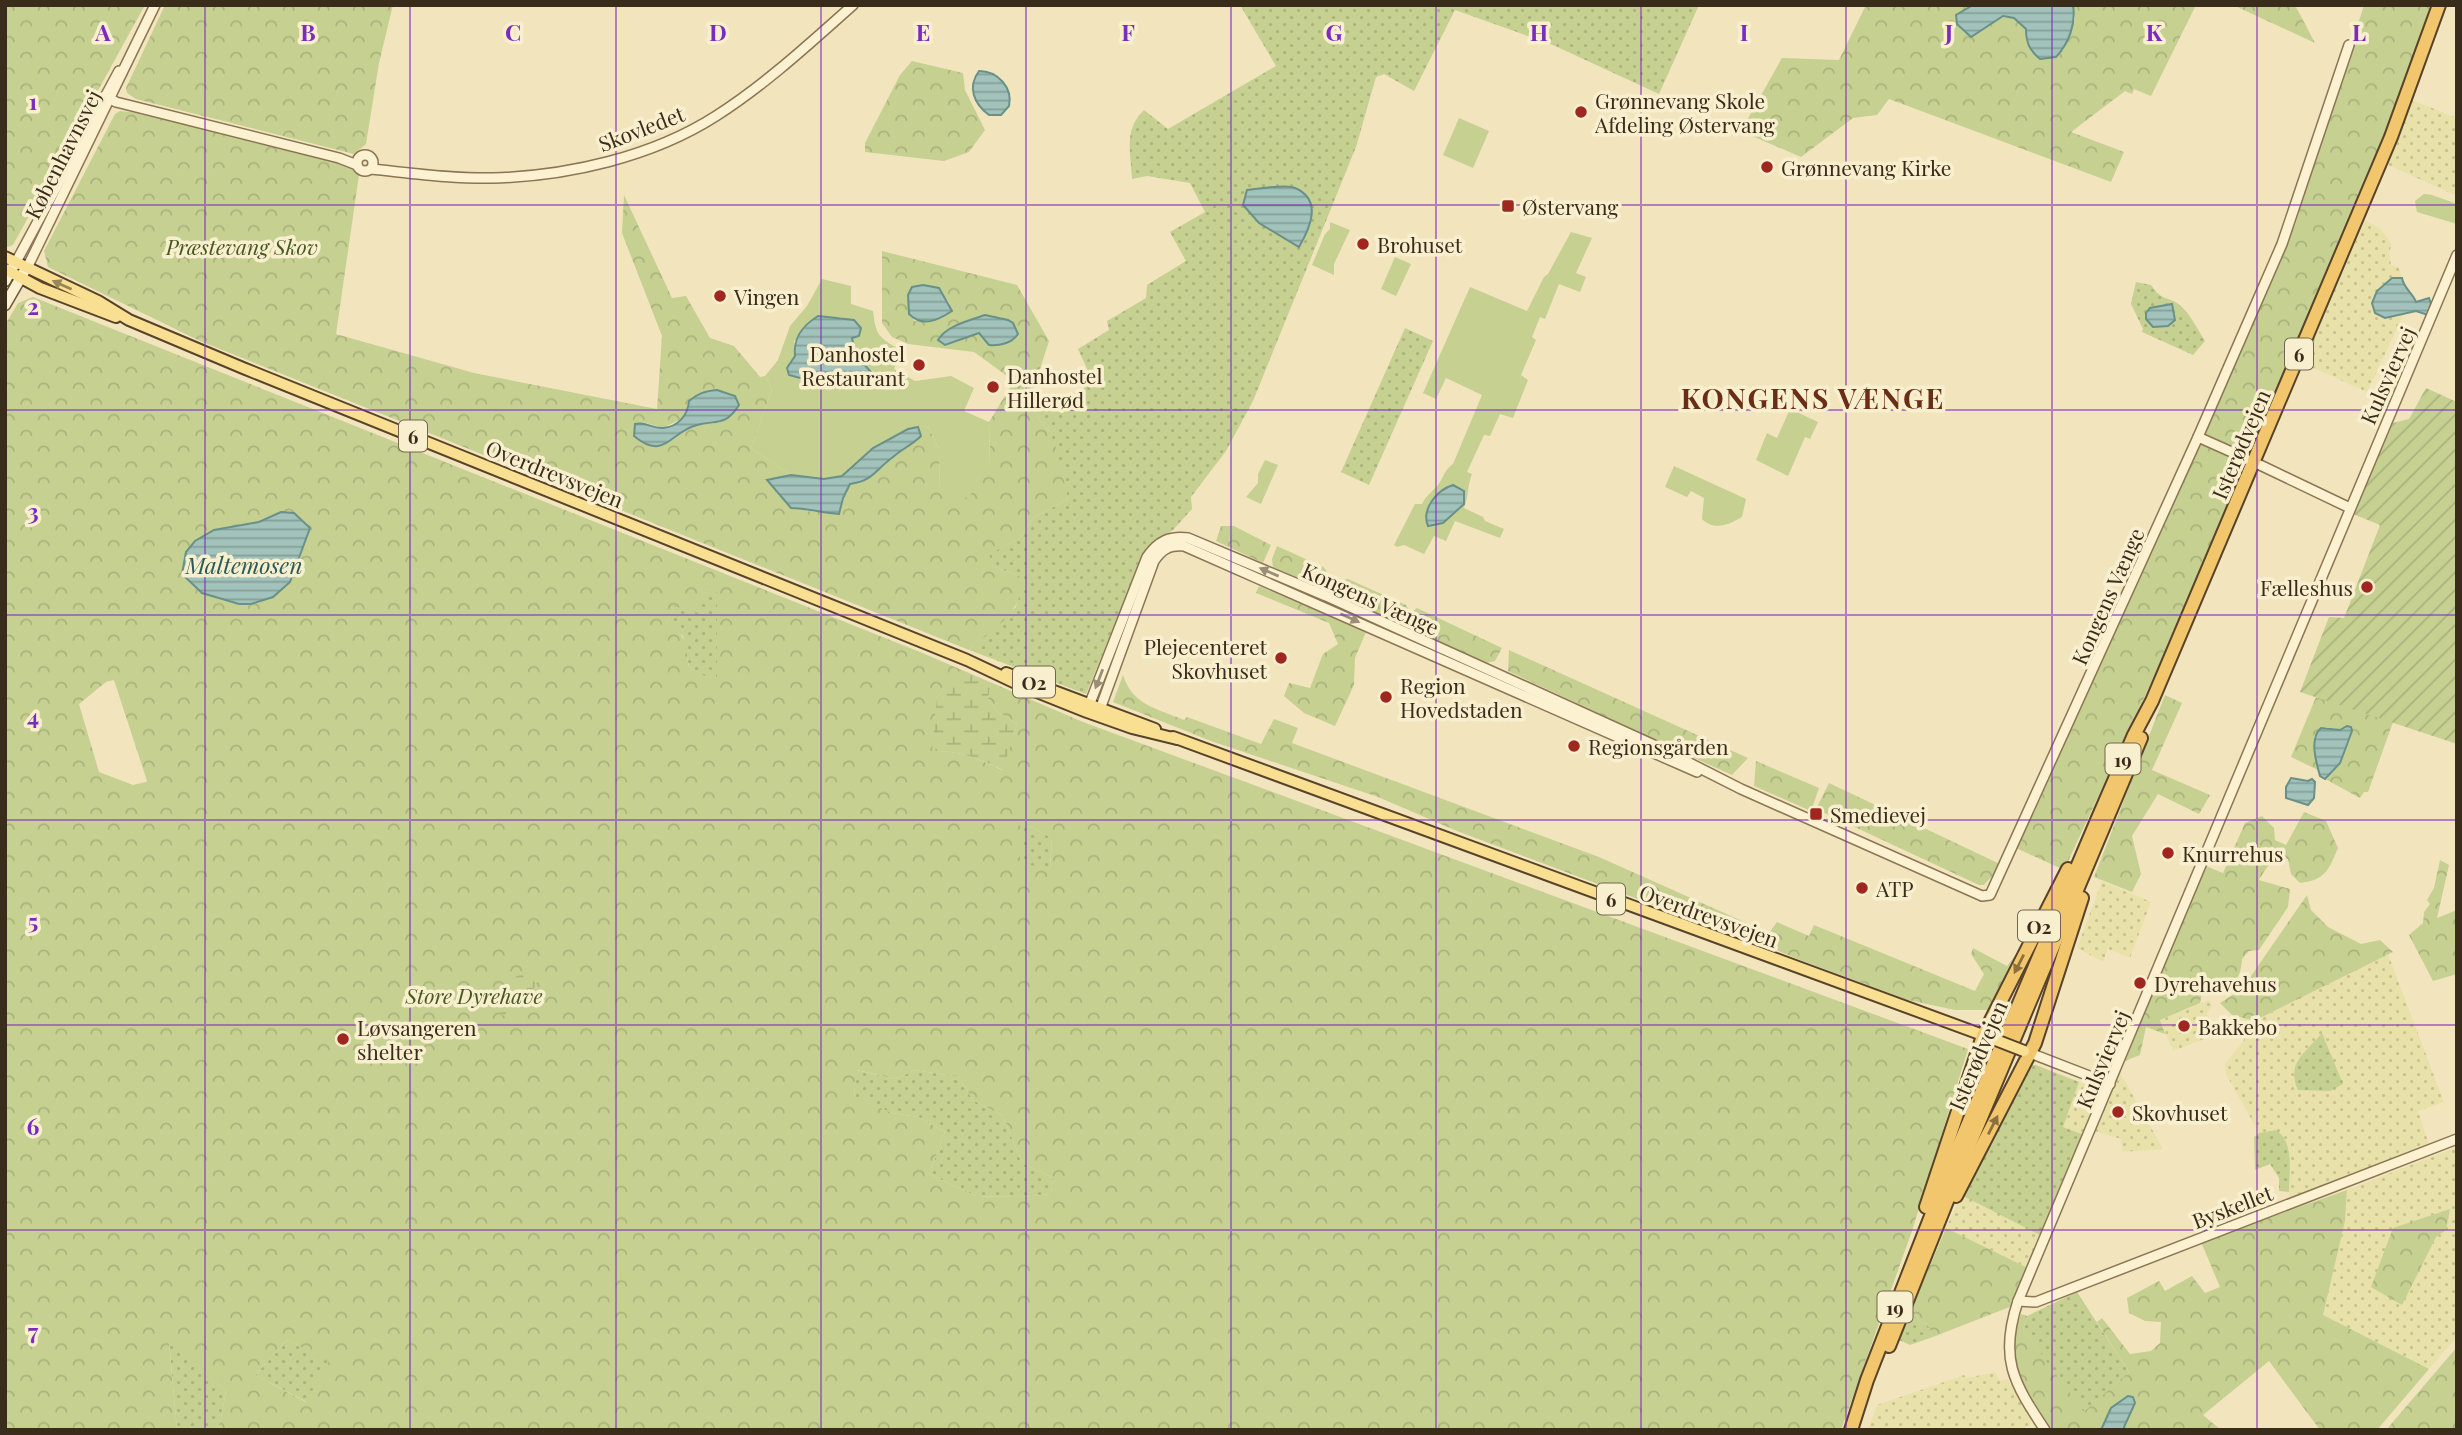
<svg xmlns="http://www.w3.org/2000/svg" width="2462" height="1435" font-family="'Playfair Display',serif">
<defs>
<pattern id="farmland-dots" width="8" height="8" patternUnits="userSpaceOnUse" patternTransform="scale(1.75)"><rect width="8" height="8" fill="#e8e2aa"/><path d="M2 2h.1M6 6h.1" fill="none" stroke="#c8c292" stroke-width="1.8" stroke-linecap="round"/></pattern>
<pattern id="grass-dots" width="8" height="8" patternUnits="userSpaceOnUse" patternTransform="scale(1.75)"><rect width="8" height="8" fill="#c5d091"/><path d="M2 2h.1M6 6h.1" fill="none" stroke="#aab37c" stroke-width="1.8" stroke-linecap="round"/></pattern>
<pattern id="forest-crowns" width="20" height="18" patternUnits="userSpaceOnUse" patternTransform="scale(1.75)"><rect width="20" height="18" fill="#c5d091"/><path d="M2 6a3 3 0 1 1 6 0M12 15a3 3 0 1 1 6 0" fill="none" stroke="#aab37c"/></pattern>
<pattern id="wetland-marsh" width="20" height="14" patternUnits="userSpaceOnUse" patternTransform="scale(1.75)"><rect width="20" height="14" fill="#c5d091"/><path d="M1 5h8M5 5V1M11 12h8M15 12V8" fill="none" stroke="#aab37c"/></pattern>
<pattern id="garden-furrows" width="10" height="10" patternUnits="userSpaceOnUse" patternTransform="scale(1.75)"><rect width="10" height="10" fill="#c5d091"/><path d="M-1 1l2-2M0 10L10 0M9 11l2-2" fill="none" stroke="#aab37c"/></pattern>
<pattern id="water-rules" width="6" height="5" patternUnits="userSpaceOnUse" patternTransform="scale(1.75)"><rect width="6" height="5" fill="#a2c3bb"/><path d="M0 2.5h6" fill="none" stroke="#859f97"/></pattern>
</defs>
<rect width="100%" height="100%" fill="#f2e5be"/>
<g fill="url(#farmland-dots)">
<path d="M2412,100L2457,118V196L2386,164Z"/>
<path d="M2365,220L2381,229L2392,245L2389,252L2391,265L2399,268L2402,278H2392L2395,317L2404,314L2367,392L2302,363Z"/>
<path d="M2102,881L2151,902L2130,958L2108,949L2103,962L2077,948Z"/>
<path d="M2388,954L2444,1102L2418,1111L2429,1144L2289,1198L2290,1158L2276,1130L2259,1133L2226,1074L2225,1064L2244,1040L2239,1018L2254,1021Z"/>
<path d="M2209,1000L2212,1006L2207,1014L2214,1026L2204,1039L2173,1051L2160,1020Z"/>
<path d="M2120,1072L2163,1149L2122,1152L2121,1139L2094,1131Z"/>
<path d="M2079,1082L2098,1088L2100,1095L2084,1135L2063,1127Z"/>
<path d="M2457,1147V1337L2429,1369L2322,1315L2345,1221L2347,1190Z"/>
<path d="M1961,1195L2042,1236L2028,1268L1946,1228Z"/>
<path d="M1995,1372L2000,1381L2007,1379L2032,1419L2030,1425L2018,1430H1868L1877,1405L1964,1375L1967,1378Z"/>
</g>
<g fill="url(#grass-dots)">
<path d="M1240,5H1699L1659,94L1553,45L1455,10L1414,91L1384,74L1376,77L1356,147L1253,401L1226,451L1191,497L1192,509L1173,530L1147,547L1086,694L969,650L1016,607L1021,577L993,566L988,554L1019,539L1033,518L1068,499L1050,432L1041,423L1030,400L1055,406L1093,382L1078,349L1109,330L1107,321L1146,298L1147,285L1186,261L1170,232L1205,212L1190,183L1147,176L1132,179C1131,153 1123,130 1144,110L1168,129L1276,66Z"/>
<path d="M2136,282L2151,285C2163,303 2169,295 2182,307C2191,316 2198,330 2205,341L2193,355L2142,332L2143,329L2131,304Z"/>
<path d="M1405,328L1433,341L1369,485L1341,472Z"/>
<path d="M708,589L718,592L717,684L689,667L683,636L667,624L674,606Z"/>
<path d="M1020,821L1052,838L1050,869L1020,864Z"/>
<path d="M2322,1033L2343,1084L2330,1091L2298,1090C2286,1063 2305,1053 2322,1033Z"/>
<path d="M2030,1065H2036L2079,1082L2063,1127L2084,1135L2042,1236L1961,1195Z"/>
<path d="M856,1070L895,1079L915,1070L959,1077L973,1100L1003,1116L1022,1163L1053,1178L1051,1194L1022,1197L976,1196L929,1174L945,1132L918,1117L892,1113L854,1097Z"/>
<path d="M2276,1130C2295,1143 2289,1171 2289,1192L2279,1191V1178L2270,1164L2255,1170L2254,1137L2259,1133Z"/>
<path d="M2077,1292L2129,1372L2084,1413L2023,1330L2027,1316Z"/>
<path d="M1912,1308L1922,1324L1927,1323L1933,1337L1910,1345L1899,1340Z"/>
<path d="M287,1340L330,1361L307,1402L255,1375Z"/>
<path d="M169,1341L226,1391L219,1430H177Z"/>
</g>
<g fill="url(#forest-crowns)" fill-rule="evenodd">
<path d="M5,5H145L13,245L5,248Z"/>
<path d="M165,5H393L379,63L366,144L354,154L136,99L127,93L126,88Z"/>
<path d="M1866,5H1973L1956,15L2014,18L2026,29V41L2032,53L2075,20L2073,5H2196L2151,96L2134,89L2132,94L2125,91L2071,132L2124,152L2111,182L1889,99L1877,115L1853,118L1801,157L1741,131L1782,58L1839,60Z"/>
<path d="M2233,5H2295L2315,43Z"/>
<path d="M2364,5H2430L2408,75L2366,179L2170,642L2064,870L2016,848L2204,432L2295,225Z"/>
<path d="M912,61L963,73L965,90L985,130L969,152L944,161L865,152V143L900,75Z"/>
<path d="M120,111L131,112L341,161L352,167L359,175L336,334L474,373L657,409L662,336L622,233L624,195L672,298L686,296L710,338L734,346L760,377L765,376L772,389L751,448L791,475L767,480L807,511L839,514L843,498L850,484C872,481 872,473 888,460C898,452 910,444 921,436L918,427L928,426L940,451L939,491L990,468L989,422L1014,381L974,352L908,344L892,337L882,323V251L1017,285L1049,341L1030,400L1041,423L1050,432L1057,451L1068,499L1033,518L1019,539L989,554L993,566L1021,577C1027,610 991,630 969,650L200,341L48,267L44,251L115,114ZM923,285L939,288L950,304L925,322L915,321L909,315L908,295ZM994,317H1001L1015,339L996,346L989,345L979,333L945,345ZM688,411L716,423L694,425L670,442L643,422L663,428L685,417Z"/>
<path d="M33,297L920,652L1083,722L1968,1049L1912,1231L1841,1430H219L226,1391L169,1342L177,1430H5V325L18,303ZM281,512L310,528L300,558L239,604L224,599L228,527L259,522ZM708,589L717,592V683L689,667C685,647 688,634 667,624L674,606L698,613ZM960,671L991,683L988,699L998,712L1017,724L1002,770C979,759 959,750 933,751L937,697ZM114,680L147,781L146,782L133,785L99,772L79,704L106,682ZM1020,821L1052,838L1050,869L1020,863ZM857,1070L895,1079L915,1070L959,1077L973,1100L1003,1116L1022,1163L1053,1178L1051,1194L1022,1197L976,1196L929,1174L945,1132L918,1117L892,1113L854,1096ZM287,1340L329,1361L306,1402L255,1375Z"/>
<path d="M1221,526H1234L1271,545L1263,563L1216,541Z"/>
<path d="M1277,546L1323,567L1327,571C1301,587 1299,579 1273,568L1272,559Z"/>
<path d="M1348,579L1406,605L1409,610L1401,625L1346,601L1341,594L1343,580Z"/>
<path d="M1259,586L1366,632L1355,658L1354,685L1335,726L1304,713L1284,696L1289,683L1310,688L1323,654L1338,644L1329,623L1256,593Z"/>
<path d="M1417,608L1502,648L1495,661L1482,664L1406,629L1413,611Z"/>
<path d="M1509,650L1748,758L1732,775L1701,761L1508,671Z"/>
<path d="M1123,675C1132,705 1158,709 1184,720L1187,717L1261,744L1274,719L1298,728L1292,743L1599,857L1769,933L1777,922L1809,936L1814,925L1975,991L1984,974L1971,954L1973,948L2007,966L2018,952L1992,1010H1955L1908,1000L1795,958L1744,936L1725,932L1457,831L1378,797L1211,741L1113,702Z"/>
<path d="M2165,695L2182,703L2152,770L2210,795L2199,814L2158,794L2132,836L2141,874L2132,892L2094,877Z"/>
<path d="M2316,697L2393,722L2368,792H2364L2360,798L2325,779L2340,763L2352,731L2347,726L2340,730L2326,727L2314,736L2318,770L2291,757Z"/>
<path d="M1756,761L1819,788L1811,811L1754,786Z"/>
<path d="M1829,783L2002,865L1984,885H1979L1816,809Z"/>
<path d="M2304,812L2326,821L2338,848C2329,869 2326,880 2300,883L2291,874L2288,859C2272,856 2267,867 2259,880L2290,889L2288,907L2259,950L2249,951L2242,959C2241,974 2238,980 2226,990L2203,987L2200,1003L2160,1020L2165,1034L2146,1027L2140,1055L2125,1061L2206,866L2223,873L2245,823L2262,816L2274,828L2275,840L2286,845Z"/>
<path d="M2440,860L2449,865L2437,918L2457,910V974L2433,981L2409,935L2423,923L2424,912L2430,904L2427,900L2434,888Z"/>
<path d="M2307,895L2311,910L2328,927L2361,944L2380,940L2393,952L2254,1021L2232,1015L2220,1003L2242,989Z"/>
<path d="M2347,1190L2345,1221L2323,1315L2429,1369L2377,1430H2320L2269,1361L2203,1415L2221,1430H2050C2026,1393 2002,1360 2021,1314L2027,1316L2023,1330L2084,1412L2129,1372L2097,1322L2102,1318L2130,1354L2151,1351L2160,1343L2161,1322L2145,1321L2129,1313L2127,1298L2159,1281L2165,1291L2192,1276L2205,1293L2220,1287L2201,1242Z"/>
<path d="M2450,1209L2446,1230L2436,1237L2402,1305L2371,1287L2393,1228Z"/>
<path d="M1946,1228L2028,1268L2012,1306L1933,1337L1927,1323L1922,1324L1912,1308Z"/>
<path d="M2457,1347V1430H2386Z"/>
</g>
<g fill="url(#wetland-marsh)">
<path d="M960,670L991,683L988,699L998,712L1017,724L1003,770C979,759 959,750 932,751L937,697Z"/>
<path d="M528,971L541,975L524,1006L515,1012L509,1018L502,1015L500,1007L511,991L513,978Z"/>
</g>
<g fill="#c5d091" fill-rule="evenodd">
<path d="M1459,118L1489,131L1473,168L1443,155Z"/>
<path d="M2424,194L2432,195L2457,204V224L2417,212L2415,201Z"/>
<path d="M1330,222L1350,230L1334,264V275L1312,265L1325,234L1330,229Z"/>
<path d="M1571,232L1592,238L1576,273L1586,277L1580,292L1559,284L1545,319L1540,317L1532,337L1536,340L1521,375L1528,380L1513,418L1500,414L1490,436L1484,435L1467,472L1472,474C1467,486 1469,496 1464,508L1483,517L1485,521L1504,529L1500,538L1455,521L1446,541L1434,536L1424,554L1404,545L1397,547L1394,545L1415,504H1422C1427,494 1432,492 1438,485C1444,477 1444,470 1453,464L1482,395L1446,378L1436,399L1423,393L1470,287L1527,311L1544,277L1548,274Z"/>
<path d="M1395,257L1411,264L1396,296L1381,289Z"/>
<path d="M822,279L851,286V304L873,311C876,334 877,336 897,348L899,357L894,369L915,381L951,376L974,388L964,411L989,422L990,468L968,498L939,491L940,451L928,426L908,429L892,437L873,448L843,476L824,479L791,475L751,448L772,389L765,376L778,360L790,326L807,306ZM842,317C850,334 852,351 865,365L858,379L843,380L787,368L796,356L794,341L831,318Z"/>
<path d="M1790,409L1818,422L1810,439L1805,437L1788,476L1756,460L1767,433L1777,438Z"/>
<path d="M1265,460L1278,465L1261,504L1246,497L1258,483V474Z"/>
<path d="M1674,466L1746,499L1742,517C1729,525 1714,531 1702,519L1704,498L1691,491L1687,497L1665,487Z"/>
</g>
<path fill="url(#garden-furrows)" d="M2426,388L2457,402V744L2300,692L2329,617L2344,618L2380,525L2353,514L2393,423L2409,419Z"/>
<g fill="url(#water-rules)" stroke="#68918a" stroke-width="2">
<path d="M1973,5H2073C2076,24 2069,43 2056,57L2040,59C2029,50 2026,42 2026,29L2014,18L2003,16L1971,37L1957,24L1956,15Z"/>
<path d="M979,71C998,71 1013,88 1009,106L1001,115H989C974,104 967,87 979,71Z"/>
<path d="M1272,187C1279,187 1289,185 1295,188C1323,200 1310,228 1299,247L1259,223L1243,205L1247,190Z"/>
<path d="M2392,278H2402C2404,289 2412,292 2416,302L2429,298L2431,304L2428,315L2416,311L2385,318L2375,313L2372,303L2377,291Z"/>
<path d="M923,285L939,288L952,311C938,320 923,328 909,314L908,295L912,287Z"/>
<path d="M2172,304L2175,320L2168,326L2153,327L2146,319V313L2150,308Z"/>
<path d="M985,315L1008,320L1013,323L1018,334C1012,343 1000,346 989,345L979,333L945,345L938,340C946,326 970,320 985,315Z"/>
<path d="M818,316L854,320L861,328L859,336L852,338L855,354L871,372L868,376L815,382L789,375L787,368L795,356C793,338 802,326 818,316Z"/>
<path d="M717,390L735,396L739,405C726,426 717,420 697,425C671,431 665,462 634,436L635,424C646,421 652,429 663,428C678,427 688,415 689,401C698,393 706,391 717,390Z"/>
<path d="M918,427L921,436C912,445 902,449 893,457C875,470 873,481 850,484L843,498L839,514C823,513 806,508 791,508L767,480L791,475L824,479L842,476L873,448L908,429Z"/>
<path d="M1453,485L1464,491V504L1443,523L1428,526C1421,509 1437,490 1453,485Z"/>
<path d="M281,512L294,513L310,528L290,582L273,597L251,604H239L202,593L182,574L186,552L195,541L214,530L259,522Z"/>
<path d="M2347,726L2351,727L2352,731L2340,763L2325,779L2320,776C2316,762 2309,738 2321,728L2340,730Z"/>
<path d="M2291,778L2308,781L2312,779L2315,782L2314,798L2308,805L2286,798V787Z"/>
<path d="M2128,1396L2133,1397L2135,1403L2124,1427L2125,1430H2101L2111,1408Z"/>
</g>
<g fill="none" stroke-linecap="round" stroke-linejoin="round">
<g stroke="#8b7555" stroke-width="12">
<g id="tertiary">
<path d="M105,96L116,102L339,158L357,165"/>
<circle cx="365" cy="163" r="8"/>
<path d="M371,169C411,173 453,179 493,178C568,176 652,157 716,116C766,84 809,44 853,5"/>
<path d="M16,262L119,71"/>
<path d="M27,268L155,5"/>
<path d="M2198,437L2245,458"/>
<path d="M2260,465L2350,508"/>
<path d="M1088,708L1147,557C1158,541 1169,536 1188,538L1326,596L1654,745L1741,789L1982,896L1990,895L2198,437L2282,244L2349,45"/>
<path d="M1099,712L1154,561C1162,549 1169,545 1184,546L1697,772"/>
<path d="M2030,1053L2110,1084"/>
<path d="M2018,1301L2036,1302L2457,1139"/>
<path d="M2045,1430C2013,1382 1999,1358 2018,1301L2457,255"/>
</g>
</g>
<g stroke="#6d5638" stroke-width="13">
<g id="secondary">
<path d="M5,281L14,265"/>
<path d="M5,305L24,272"/>
</g>
</g>
<g stroke="#58432a" stroke-width="14">
<g id="primary">
<path d="M5,257L98,301L129,320L243,368L967,660L1022,686L1087,712L1132,728L1177,739"/>
<path d="M5,269L40,288L116,317"/>
<path d="M1006,673L1155,729"/>
<path d="M1173,737L1988,1037"/>
</g>
</g>
<g stroke="#58432a" stroke-width="16">
<g id="trunk">
<path d="M1956,1196L2035,1043L2082,898"/>
<path d="M1926,1207L1983,1036L2068,869"/>
<path d="M1889,1346L1967,1151L2141,738"/>
<path d="M1851,1430L1867,1380L1958,1147L2098,818L2134,735L2152,701L2391,137L2439,5"/>
</g>
</g>
<use href="#tertiary" stroke="#fcf2d1" stroke-width="9"/>
<use href="#secondary" stroke="#fcf2d1" stroke-width="10"/>
<use href="#primary" stroke="#f9df91" stroke-width="10"/>
<use href="#trunk" stroke="#f2c66c" stroke-width="12"/>
<g stroke="#58432a" stroke-width="14" stroke-linecap="butt">
<path id="primary-bridge" d="M1988,1037L2024,1051"/>
</g>
<use href="#primary-bridge" stroke="#f9df91" stroke-width="10"/>
</g>
<defs><path id="oneway-solid" d="M-6-.8H1V-3.2L6.5 0L1 3.2V.8H-6Z" transform="scale(1.75)"/></defs>
<use fill="#998656" href="#oneway-solid" transform="translate(62 285) rotate(-156)"/>
<g fill="#9a8f76">
<use href="#oneway-solid" transform="translate(1269 572) rotate(-157)"/>
<use href="#oneway-solid" transform="translate(1350 618) rotate(24)"/>
<use href="#oneway-solid" transform="translate(1099 679) rotate(111)"/>
</g>
<g fill="#8c713f">
<use href="#oneway-solid" transform="translate(2019 964) rotate(117)"/>
<use href="#oneway-solid" transform="translate(1993 1125) rotate(-63)"/>
</g>
<path fill="none" stroke="#7b2cbf" stroke-width="2" stroke-opacity="0.55" d="M205,5V1430M410,5V1430M616,5V1430M821,5V1430M1026,5V1430M1231,5V1430M1436,5V1430M1641,5V1430M1846,5V1430M2052,5V1430M2257,5V1430M5,205H2457M5,410H2457M5,615H2457M5,820H2457M5,1025H2457M5,1230H2457"/>
<g fill="#a0271f" stroke="#f8efce" stroke-width="2.5">
<circle cx="1581" cy="112" r="7"/>
<circle cx="1767" cy="167" r="7"/>
<rect x="1501" y="199" width="14" height="14" rx="3.5"/>
<circle cx="1363" cy="244" r="7"/>
<circle cx="720" cy="296" r="7"/>
<circle cx="919" cy="365" r="7"/>
<circle cx="993" cy="387" r="7"/>
<circle cx="2367" cy="587" r="7"/>
<circle cx="1281" cy="658" r="7"/>
<circle cx="1386" cy="697" r="7"/>
<circle cx="1574" cy="746" r="7"/>
<rect x="1809" y="807" width="14" height="14" rx="3.5"/>
<circle cx="2168" cy="853" r="7"/>
<circle cx="1862" cy="888" r="7"/>
<circle cx="2140" cy="983" r="7"/>
<circle cx="2184" cy="1026" r="7"/>
<circle cx="343" cy="1039" r="7"/>
<circle cx="2118" cy="1112" r="7"/>
</g>
<g text-anchor="middle" dominant-baseline="central" stroke-width="7" stroke-linejoin="round" paint-order="stroke">
<g fill="#f8efce" stroke="#726651" stroke-width="2">
<rect x="2285" y="338.5" width="28" height="31" rx="5"/>
<rect x="399" y="420.5" width="28" height="31" rx="5"/>
<rect x="1013" y="666.5" width="42" height="31" rx="5"/>
<rect x="2105.5" y="743.5" width="35" height="31" rx="5"/>
<rect x="1597" y="883.5" width="28" height="31" rx="5"/>
<rect x="2018" y="910.5" width="42" height="31" rx="5"/>
<rect x="1877.5" y="1291.5" width="35" height="31" rx="5"/>
</g>
<g font-size="19" font-weight="bold" fill="#392c1b">
<text x="2299" y="354">6</text>
<text x="413" y="436">6</text>
<text x="1034" y="682">O2</text>
<text x="2123" y="759">19</text>
<text x="1611" y="899">6</text>
<text x="2039" y="926">O2</text>
<text x="1895" y="1307">19</text>
</g>
<g font-size="21" fill="#392c1b" stroke="#f8efce" text-anchor="start">
<text x="1595" y="100">Grønnevang Skole<tspan x="1595" dy="24">Afdeling Østervang</tspan></text>
<text x="1781" y="167">Grønnevang Kirke</text>
<text x="1522" y="206">Østervang</text>
<text x="1377" y="244">Brohuset</text>
<text x="734" y="296">Vingen</text>
<text x="905" y="353" text-anchor="end">Danhostel<tspan x="905" dy="24">Restaurant</tspan></text>
<text x="1007" y="375">Danhostel<tspan x="1007" dy="24">Hillerød</tspan></text>
<text x="2353" y="587" text-anchor="end">Fælleshus</text>
<text x="1267" y="646" text-anchor="end">Plejecenteret<tspan x="1267" dy="24">Skovhuset</tspan></text>
<text x="1400" y="685">Region<tspan x="1400" dy="24">Hovedstaden</tspan></text>
<text x="1588" y="746">Regionsgården</text>
<text x="1830" y="814">Smedievej</text>
<text x="2182" y="853">Knurrehus</text>
<text x="1876" y="888">ATP</text>
<text x="2154" y="983">Dyrehavehus</text>
<text x="2198" y="1026">Bakkebo</text>
<text x="357" y="1027">Løvsangeren<tspan x="357" dy="24">shelter</tspan></text>
<text x="2132" y="1112">Skovhuset</text>
</g>
<g font-size="21" fill="#392c1b" stroke="#f8efce">
<text transform="translate(641 128) rotate(-21)">Skovledet</text>
<text transform="translate(62 154) rotate(-63)">Københavnsvej</text>
<text transform="translate(2387 375) rotate(-66)">Kulsviervej</text>
<text transform="translate(2240 444) rotate(-67)">Isterødvejen</text>
<text transform="translate(555 473) rotate(22)">Overdrevsvejen</text>
<text transform="translate(2107 596) rotate(-66)">Kongens Vænge</text>
<text transform="translate(1371 598) rotate(24)">Kongens Vænge</text>
<text transform="translate(1709 915) rotate(20)">Overdrevsvejen</text>
<text transform="translate(1977 1055) rotate(-67)">Isterødvejen</text>
<text transform="translate(2102 1059) rotate(-67)">Kulsviervej</text>
<text transform="translate(2232 1206) rotate(-21)">Byskellet</text>
</g>
<g font-size="21" font-style="italic" fill="#465820" stroke="#f8efce">
<text x="242" y="246">Præstevang Skov</text>
<text x="474" y="995">Store Dyrehave</text>
</g>
<g font-size="23" font-style="italic" fill="#295a5b" stroke="#f8efce">
<text x="244" y="564">Maltemosen</text>
</g>
<g font-size="28" font-weight="bold" letter-spacing="2" fill="#6a2d16" stroke="#f8efce">
<text x="1813" y="397">KONGENS VÆNGE</text>
</g>
</g>
<g font-size="23" text-anchor="middle" font-weight="bold" fill="#7b2cbf" stroke="#f8efce" stroke-width="7" stroke-linejoin="round" paint-order="stroke">
<text x="103" y="41">A</text>
<text x="308" y="41">B</text>
<text x="513" y="41">C</text>
<text x="718" y="41">D</text>
<text x="923" y="41">E</text>
<text x="1128" y="41">F</text>
<text x="1334" y="41">G</text>
<text x="1539" y="41">H</text>
<text x="1744" y="41">I</text>
<text x="1949" y="41">J</text>
<text x="2154" y="41">K</text>
<text x="2359" y="41">L</text>
<text x="33" y="110">1</text>
<text x="33" y="315">2</text>
<text x="33" y="520">3</text>
<text x="33" y="725">4</text>
<text x="33" y="930">5</text>
<text x="33" y="1135">6</text>
<text x="33" y="1340">7</text>
</g>
<rect width="2462" height="1435" fill="none" stroke="#392c1b" stroke-width="14"/>
</svg>
